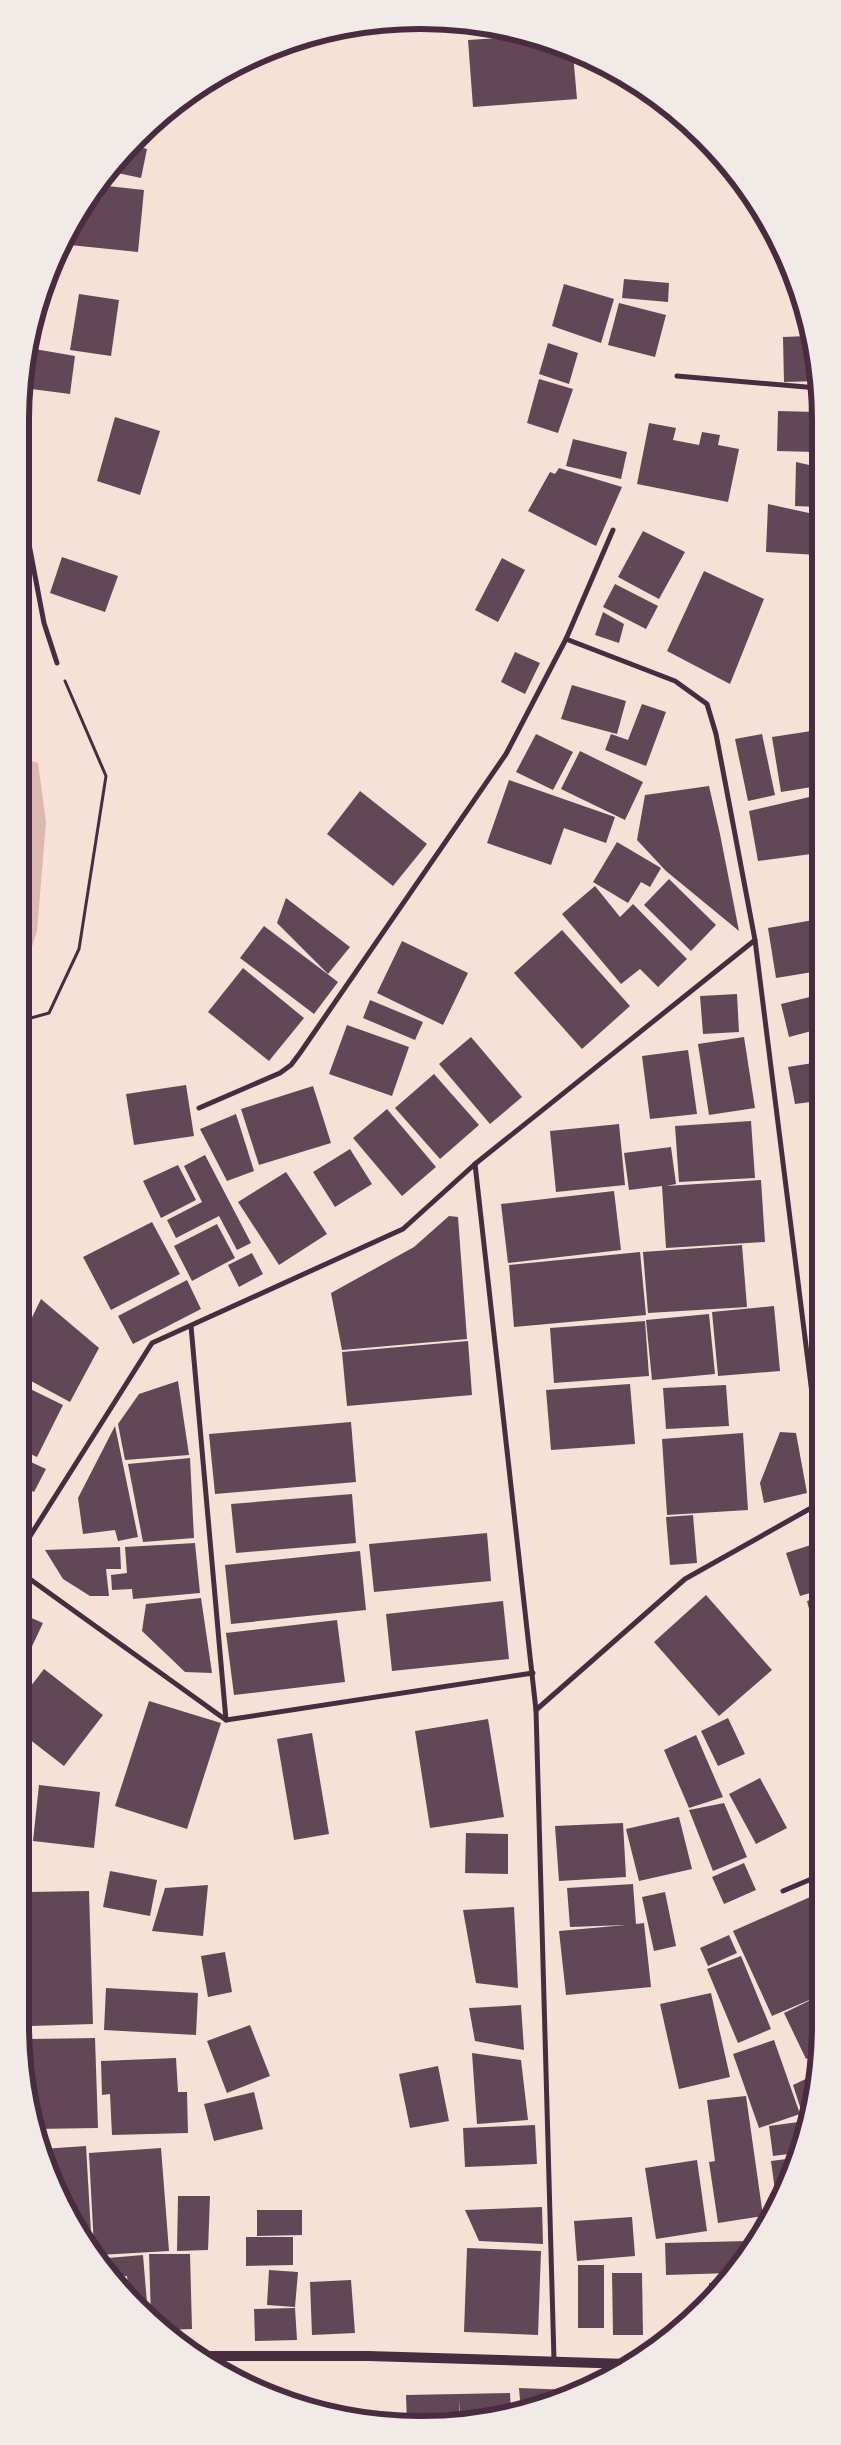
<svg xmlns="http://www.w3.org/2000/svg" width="841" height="2445" font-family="'Varela Round',sans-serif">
<rect width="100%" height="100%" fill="#f7e1d7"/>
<path fill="#dcb8b0" d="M20,757L38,763L46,822L37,931L20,984Z"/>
<g fill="#644757">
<path d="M529,36L573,54L577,99L473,107L468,40Z"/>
<path d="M154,122L149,143L137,140L147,130Z"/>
<path d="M132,145L147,149L141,178L108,171Z"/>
<path d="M98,185L144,190L138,252L70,245L71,227Z"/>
<path d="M624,279L669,283L668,302L622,298Z"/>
<path d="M564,284L614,299L601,343L552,326Z"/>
<path d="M79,294L119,300L111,356L70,350Z"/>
<path d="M619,303L666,315L655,357L608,345Z"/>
<path d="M808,336L818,368V381L784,382L783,337Z"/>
<path d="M548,343L578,353L569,384L539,374Z"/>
<path d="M29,348L75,356L70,394L24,388Z"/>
<path d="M539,379L573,389L558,433L527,423Z"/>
<path d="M778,411L816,412L815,452L777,451Z"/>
<path d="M115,417L160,431L140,495L97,481Z"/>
<path d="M649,423L676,428L673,440L699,445L702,432L720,435L718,445L739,449L728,502L637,484Z"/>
<path d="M573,439L627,452L621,479L566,466Z"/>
<path d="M796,462L818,467V507L795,506Z"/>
<path d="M559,468L622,487L596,546L528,511L550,472L555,474Z"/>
<path d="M768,504L818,515V555L766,552Z"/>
<path d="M643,531L685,552L659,599L618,577Z"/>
<path d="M62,557L118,576L105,612L50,593Z"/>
<path d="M502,558L525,570L498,622L475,610Z"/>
<path d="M704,571L764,599L730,684L667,651Z"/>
<path d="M615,584L658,606L646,629L603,607Z"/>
<path d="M603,612L624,624L619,643L595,635Z"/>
<path d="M515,652L540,663L525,694L501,682Z"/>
<path d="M572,685L626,701L617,734L561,719Z"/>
<path d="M642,704L666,712L646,766L605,750L611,734L628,740Z"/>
<path d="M818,730V786L781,792L772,737Z"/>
<path d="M536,734L573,752L553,790L516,772Z"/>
<path d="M762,734L775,795L748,801L735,739Z"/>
<path d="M580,751L643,782L625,820L561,789Z"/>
<path d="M509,780L615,817L606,843L564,828L551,865L487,843Z"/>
<path d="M709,786L720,834L739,931L666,871L637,840L645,795Z"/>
<path d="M360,791L427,844L393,886L327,834Z"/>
<path d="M818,795L819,853L758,861L749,811Z"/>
<path d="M617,842L661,868L650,887L641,882L628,903L593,882Z"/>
<path d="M669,879L716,925L691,951L644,905Z"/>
<path d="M595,886L620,917L633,904L687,959L658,987L640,969L621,984L562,914Z"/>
<path d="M286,898L350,947L328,974L277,923Z"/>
<path d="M819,919V971L776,978L768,928Z"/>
<path d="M264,926L338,982L314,1014L240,958Z"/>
<path d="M562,930L630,1006L582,1049L514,973Z"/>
<path d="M402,941L468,973L443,1025L377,993Z"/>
<path d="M243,968L304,1018L269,1061L208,1012Z"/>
<path d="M737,994L739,1032L703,1034L700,996Z"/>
<path d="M818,995L819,1029L789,1037L781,1004Z"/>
<path d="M370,1000L423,1022L415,1040L363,1018Z"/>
<path d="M347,1025L409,1047L392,1096L329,1074Z"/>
<path d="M471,1037L522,1097L490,1124L439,1064Z"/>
<path d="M744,1037L755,1108L709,1115L698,1044Z"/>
<path d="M688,1050L697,1114L650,1119L642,1056Z"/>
<path d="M819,1062V1101L795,1104L788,1067Z"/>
<path d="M434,1074L479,1125L440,1159L395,1108Z"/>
<path d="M186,1085L194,1136L134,1145L126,1094Z"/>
<path d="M313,1086L331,1143L259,1165L241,1109Z"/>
<path d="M387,1109L436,1167L402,1196L353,1138Z"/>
<path d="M236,1114L254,1171L227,1181L200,1129Z"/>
<path d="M751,1121L755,1178L679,1182L675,1126Z"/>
<path d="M619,1124L625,1185L556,1192L550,1131Z"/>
<path d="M671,1147L676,1184L666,1186L761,1180L765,1242L666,1248L662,1186L629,1190L624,1153Z"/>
<path d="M350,1149L372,1184L335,1207L313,1172Z"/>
<path d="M205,1155L251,1243L237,1250L219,1216L176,1238L167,1220L202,1202L184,1166Z"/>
<path d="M178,1165L196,1200L161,1218L143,1181Z"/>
<path d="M286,1172L327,1234L279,1265L238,1202Z"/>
<path d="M614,1191L621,1250L508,1263L501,1204Z"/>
<path d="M449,1216L458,1217L467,1339L342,1350L331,1293L414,1247Z"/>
<path d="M152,1222L180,1274L111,1310L83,1257Z"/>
<path d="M217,1224L235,1258L192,1281L174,1246Z"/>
<path d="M742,1245L747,1307L648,1313L643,1252Z"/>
<path d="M640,1252L646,1315L514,1327L509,1265Z"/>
<path d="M252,1253L263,1274L239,1287L228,1265Z"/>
<path d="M187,1280L201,1309L133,1344L118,1316Z"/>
<path d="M41,1299L99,1348L70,1402L20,1375V1342Z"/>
<path d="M774,1306L780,1371L718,1376L712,1312Z"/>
<path d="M709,1314L715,1374L652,1380L646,1320Z"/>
<path d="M645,1321L649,1376L554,1383L550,1328Z"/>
<path d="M468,1341L472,1395L347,1406L342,1352Z"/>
<path d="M178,1381L189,1455L125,1460L118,1424L139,1394Z"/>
<path d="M20,1384L63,1405L37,1457L20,1449Z"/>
<path d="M630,1384L635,1444L551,1450L546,1390Z"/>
<path d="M726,1385L729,1426L666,1429L663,1388Z"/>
<path d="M351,1422L356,1482L215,1494L209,1434Z"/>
<path d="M115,1426L138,1537L118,1541L115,1530L83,1534L78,1498Z"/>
<path d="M780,1432L796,1433L807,1493L764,1503L760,1483Z"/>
<path d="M743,1433L748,1510L667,1515L662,1439Z"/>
<path d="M20,1457L46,1469L34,1492L20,1485Z"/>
<path d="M190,1458L194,1538L143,1542L128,1464Z"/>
<path d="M352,1494L356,1543L236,1553L231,1504Z"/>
<path d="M693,1515L697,1563L670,1565L666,1517Z"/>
<path d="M487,1533L491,1581L374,1592L369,1544Z"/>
<path d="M820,1542V1590L800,1596L786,1553Z"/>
<path d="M195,1543L200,1593L133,1599L132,1589L112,1590L111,1575L127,1573L125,1547Z"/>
<path d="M120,1547L121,1569H106L109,1596H90L63,1579L45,1550Z"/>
<path d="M360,1551L366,1610L231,1624L225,1565Z"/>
<path d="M706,1595L772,1670L719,1716L654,1642Z"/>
<path d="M820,1597V1651L807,1601Z"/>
<path d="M201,1598L212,1673L185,1672L142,1631L146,1604Z"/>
<path d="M503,1601L509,1659L392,1671L386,1614Z"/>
<path d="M20,1613L43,1623L27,1657L20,1654Z"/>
<path d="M337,1620L345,1682L234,1695L226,1633Z"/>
<path d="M44,1669L103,1715L64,1766L20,1732V1700Z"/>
<path d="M149,1701L221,1723L187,1829L115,1806Z"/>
<path d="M728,1718L745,1754L718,1766L701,1731Z"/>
<path d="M488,1719L504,1817L430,1828L415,1731Z"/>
<path d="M312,1733L329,1834L294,1840L277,1739Z"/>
<path d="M696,1735L723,1797L689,1808L664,1750Z"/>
<rect x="20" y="1766" width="12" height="75"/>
<path d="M760,1778L787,1828L756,1844L729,1794Z"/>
<path d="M39,1785L100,1792L94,1848L33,1841Z"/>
<path d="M724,1803L747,1857L713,1871L689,1810Z"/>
<path d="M679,1817L692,1869L639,1881L626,1829Z"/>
<path d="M623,1823L626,1877L559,1881L555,1826Z"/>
<path d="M466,1833L508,1834V1874L465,1873Z"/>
<path d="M744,1863L756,1890L724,1904L712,1877Z"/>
<path d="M110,1871L157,1880L150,1916L103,1907Z"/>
<path d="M633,1884L636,1924L644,1923L651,1987L566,1995L559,1931L626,1925L570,1927L567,1888Z"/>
<path d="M208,1885L203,1936L152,1931L165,1888Z"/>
<path d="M89,1891L93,2024L31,2026L27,1892Z"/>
<path d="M665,1892L676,1946L654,1951L642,1897Z"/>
<path d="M817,1894L821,1903V1995L772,2016L733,1931Z"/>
<path d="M514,1907L518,1988L476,1983L463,1910Z"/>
<path d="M729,1935L737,1953L708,1966L700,1948Z"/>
<path d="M225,1952L232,1992L208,1997L201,1956Z"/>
<path d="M741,1956L771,2029L738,2043L707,1969Z"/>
<path d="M106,1988L198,1993L196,2035L104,2030Z"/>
<path d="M711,1993L730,2077L679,2089L660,2004Z"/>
<path d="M821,1995V2024L817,2054L806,2059L784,2013Z"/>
<path d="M521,2005L524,2050L475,2041L469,2008Z"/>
<path d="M250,2025L270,2076L227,2093L207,2041Z"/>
<path d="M95,2038L98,2128L36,2129L31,2039Z"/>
<path d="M774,2040L800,2114L759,2128L733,2054Z"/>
<path d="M472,2053L521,2060L528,2120L477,2124Z"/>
<path d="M176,2058L178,2092H187L188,2133L112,2135L110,2094L102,2095L101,2061Z"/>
<path d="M438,2066L449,2121L410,2128L399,2074Z"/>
<path d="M814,2075L809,2117L804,2119L793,2085Z"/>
<path d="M254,2092L263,2129L214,2141L204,2104Z"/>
<path d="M746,2096L763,2216L718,2223L709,2162L715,2161L707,2100Z"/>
<path d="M806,2121L807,2129L796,2153L773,2156L769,2126Z"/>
<path d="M535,2125L537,2164L465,2167L463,2128Z"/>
<path d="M86,2146L91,2233H85L50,2177L42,2149Z"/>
<path d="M161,2148L169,2251L99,2255L94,2247L89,2153Z"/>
<path d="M794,2158L776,2198L771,2161Z"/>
<path d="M697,2160L707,2231L656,2239L645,2168Z"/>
<path d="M178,2196H210L208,2250L177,2251Z"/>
<path d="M542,2207L543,2244L479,2241L465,2210Z"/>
<path d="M257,2210H302V2235L257,2236Z"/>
<path d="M632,2217L635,2256L577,2261L574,2221Z"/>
<path d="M246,2237H293V2265L246,2266Z"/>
<path d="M748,2241V2253L732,2273L666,2275L665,2243Z"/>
<path d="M467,2248L541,2251L538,2335L464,2332Z"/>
<path d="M149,2254H190L192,2329L164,2330L151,2318Z"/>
<path d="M143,2255L147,2303L136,2304L129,2298L127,2276L113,2278L110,2273L108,2258Z"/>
<rect x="578" y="2265" width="26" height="63"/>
<path d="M269,2270L298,2272L295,2307L267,2305Z"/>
<path d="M612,2273H642L643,2335H613Z"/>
<path d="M351,2280L355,2333L312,2335L310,2282Z"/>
<path d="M709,2283H724L710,2300Z"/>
<path d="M295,2308L297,2340L255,2341L254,2309Z"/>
<path d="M519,2388L571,2390L521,2412Z"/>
<path d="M510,2393L511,2414L461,2422L459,2400L460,2422L447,2424L407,2423L406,2395Z"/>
</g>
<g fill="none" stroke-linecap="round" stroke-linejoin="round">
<path stroke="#4a2c40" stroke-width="3" d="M20,1021L49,1013L79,949L106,776L65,681"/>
<g stroke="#4a2c40" stroke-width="5">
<path d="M677,376L818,388"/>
<path d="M20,497L44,623L57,663"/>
<path d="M755,940L820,1457"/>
<path d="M199,1108L280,1073L291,1065L300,1053L506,754L566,639L613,530"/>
<path d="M475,1164L755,940L716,734L707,704L675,681L566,639"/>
<path d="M191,1326L226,1720"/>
<path d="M20,1552L152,1343L403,1229L475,1164L536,1710L554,2360"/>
<path d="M20,1572L226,1720L533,1673"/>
<path d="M536,1710L685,1579L820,1503"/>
<path d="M783,1891L821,1875"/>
</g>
<path stroke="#4a2c40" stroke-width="10" d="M199,2356H368L629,2364"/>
</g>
<path d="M0 0H841V2445H0ZM420 29H421A391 391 0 0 1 812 420V2025A391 391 0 0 1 421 2416H420A391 391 0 0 1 29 2025V420A391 391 0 0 1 420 29Z" fill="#f1eae7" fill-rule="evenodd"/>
<path fill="none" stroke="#4a2c40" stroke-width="6" d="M420 29H421A391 391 0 0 1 812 420V2025A391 391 0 0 1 421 2416H420A391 391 0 0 1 29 2025V420A391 391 0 0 1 420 29Z"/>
</svg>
